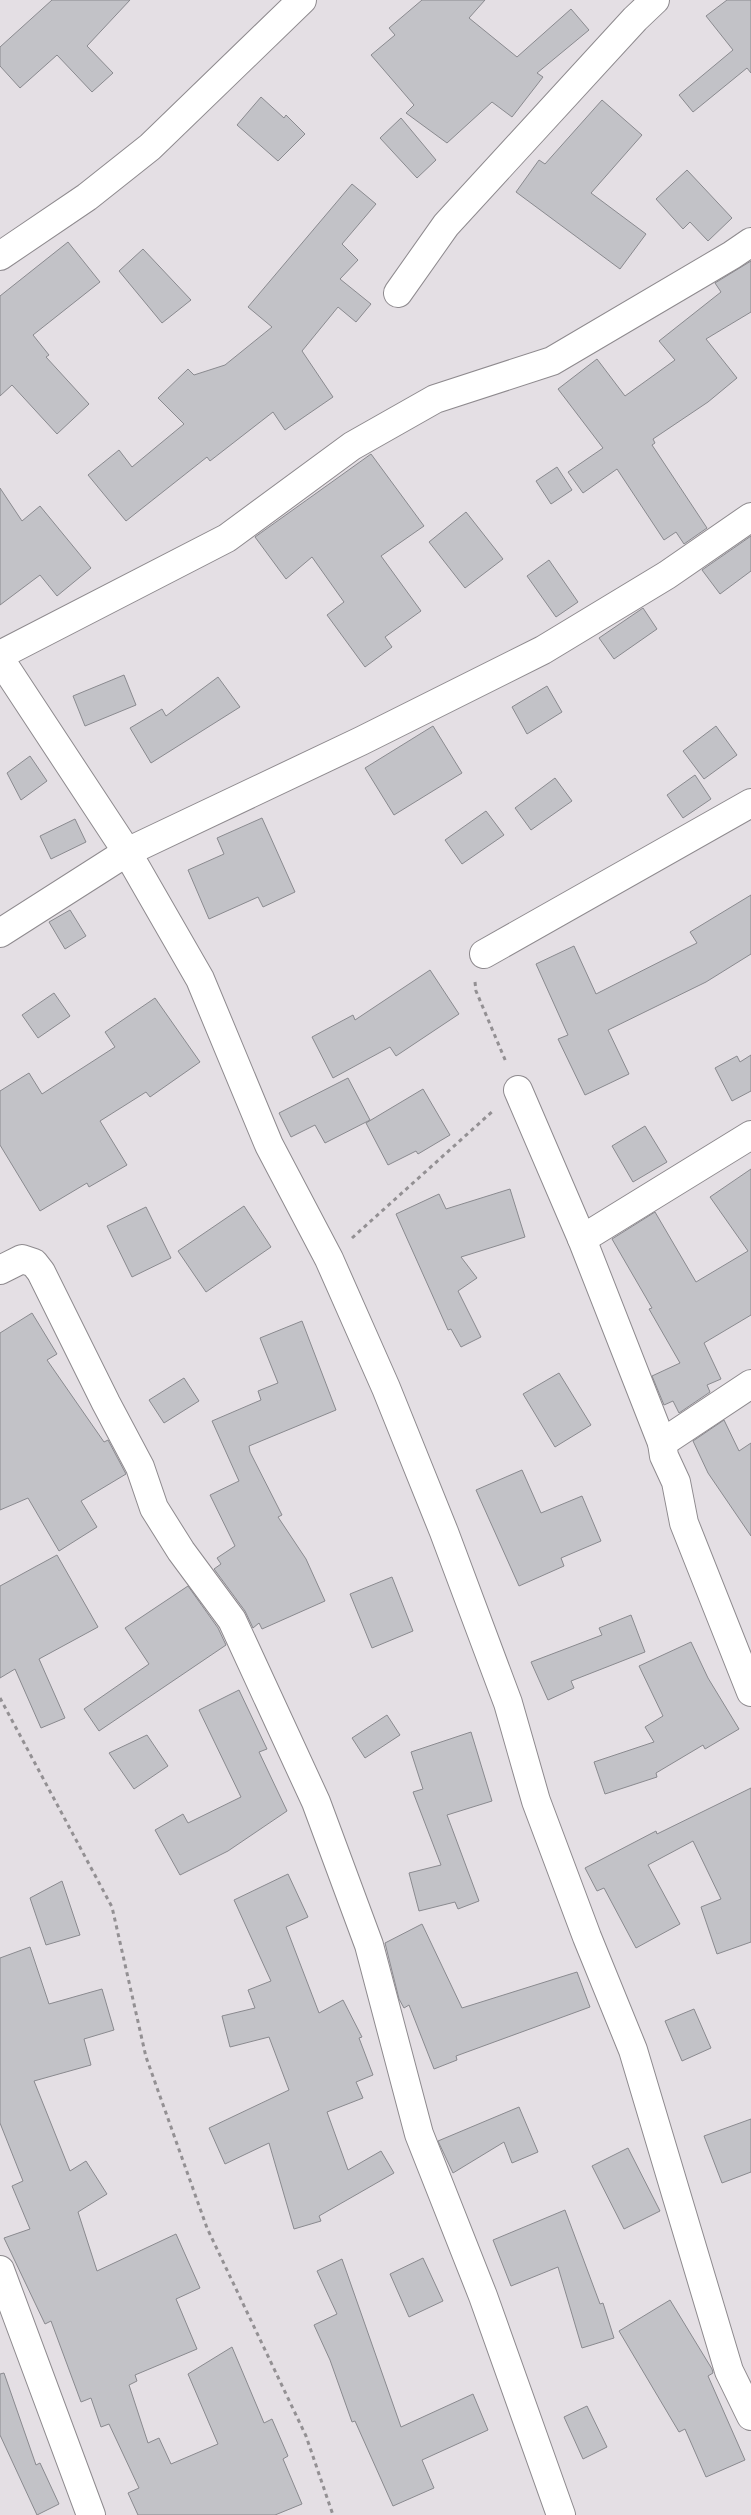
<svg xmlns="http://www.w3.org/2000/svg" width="751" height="2515" font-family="Spectral,serif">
<rect width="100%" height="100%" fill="#e4dfe4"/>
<g fill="#c2c2c7" stroke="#8a8a8f">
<path d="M52,0H130L87,46L113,73L92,92L57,55L20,88L0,66V47Z"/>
<path d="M422,0H485L469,18L517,57L571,9L589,30L537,73L543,77L512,117L492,102L447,143L406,113L414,105L371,55L395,35L389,28Z"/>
<path d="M727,0H751V73L747,68L693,112L679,95L733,50L706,16Z"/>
<path d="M261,97L284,118L286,115L305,134L278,161L237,125Z"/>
<path d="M602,100L642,135L591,193L646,234L620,269L516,192L539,160L545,164Z"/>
<path d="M401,118L436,160L417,178L380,138Z"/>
<path d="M687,170L732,218L708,241L690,222L683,229L656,199Z"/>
<path d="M352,184L376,204L342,244L358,260L340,279L371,304L356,322L338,307L302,351L333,397L285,430L273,412L210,461L207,457L126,521L88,475L119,450L132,467L184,424L158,398L188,369L194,375L225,365L272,327L248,307Z"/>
<path d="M68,242L100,282L33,335L49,355L46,357L89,404L57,434L12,385L0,396V296Z"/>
<path d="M143,249L191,300L162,323L119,271Z"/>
<path d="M751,261V312L706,339L737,378L708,402L653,439L655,443L652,445L707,528L684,544L676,532L664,540L617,469L583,493L568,472L603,448L558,389L597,359L625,396L675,360L659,341L721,292L715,283Z"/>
<path d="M371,454L424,526L381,556L421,611L385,637L392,647L365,667L327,615L344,602L312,557L286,579L255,537Z"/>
<path d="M557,467L572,490L551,504L536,481Z"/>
<path d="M0,488L22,521L40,506L91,568L57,596L40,575L0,605Z"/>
<path d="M466,512L503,559L465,588L429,542Z"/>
<path d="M751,536V571L720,594L702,570Z"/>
<path d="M549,560L578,602L556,617L527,576Z"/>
<path d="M643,608L657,629L614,659L599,638Z"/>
<path d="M124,675L136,705L85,726L73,696Z"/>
<path d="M218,677L240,707L151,763L130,728L162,709L166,716Z"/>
<path d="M547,686L562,712L527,734L512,707Z"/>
<path d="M433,726L462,773L394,815L365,768Z"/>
<path d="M716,726L737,755L704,779L683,751Z"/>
<path d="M30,756L47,781L21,800L7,773Z"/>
<path d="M695,775L711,799L683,818L667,795Z"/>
<path d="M555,778L572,801L531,830L515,808Z"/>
<path d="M486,811L504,835L462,864L445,840Z"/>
<path d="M262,818L295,892L263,907L258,897L209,919L188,870L224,854L217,838Z"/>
<path d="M75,819L86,842L51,859L40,836Z"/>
<path d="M751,895V954L706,982L608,1030L629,1074L585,1095L558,1039L568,1035L536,964L574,946L596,994L697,943L690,932Z"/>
<path d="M70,910L86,936L65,949L49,922Z"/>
<path d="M430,970L459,1014L396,1056L390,1047L333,1078L312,1037L353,1015L355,1020Z"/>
<path d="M54,993L70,1016L38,1038L22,1015Z"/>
<path d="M155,998L200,1062L150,1097L146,1092L100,1121L127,1165L89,1187L87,1183L40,1211L0,1145V1091L29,1073L42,1094L115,1047L105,1032Z"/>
<path d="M751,1055V1091L732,1101L715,1068L737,1056L740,1062Z"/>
<path d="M348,1078L370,1120L325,1143L315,1125L291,1137L279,1113Z"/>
<path d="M423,1089L450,1135L418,1154L416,1151L388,1165L366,1123Z"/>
<path d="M645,1126L667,1162L633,1182L612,1146Z"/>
<path d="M751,1169V1315L704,1343L721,1379L707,1385L710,1392L679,1413L673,1401L664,1405L652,1376L680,1363L649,1309L652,1308L612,1239L655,1212L696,1282L748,1251L710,1197Z"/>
<path d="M510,1189L525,1237L461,1257L477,1278L458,1291L481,1337L461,1347L451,1329L448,1330L396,1214L439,1194L446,1209Z"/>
<path d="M244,1206L271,1247L206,1292L178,1251Z"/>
<path d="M146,1207L171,1258L132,1277L107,1226Z"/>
<path d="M32,1313L57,1354L47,1360L104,1442L108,1440L126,1474L81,1501L97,1527L59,1551L28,1498L0,1510V1333Z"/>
<path d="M302,1321L336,1410L249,1446L250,1452L282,1515L278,1517L306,1559L325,1601L262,1629L259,1623L253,1628L245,1611L214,1569L221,1564L217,1558L235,1546L210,1495L239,1481L212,1421L261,1400L258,1391L278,1383L260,1338Z"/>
<path d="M559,1373L591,1425L555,1447L523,1394Z"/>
<path d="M184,1378L199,1401L164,1423L149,1400Z"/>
<path d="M724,1420L739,1451L751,1443V1536L708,1473L693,1441Z"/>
<path d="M522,1470L541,1513L582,1496L601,1541L561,1558L564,1566L519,1586L476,1490Z"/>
<path d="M57,1555L98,1627L39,1659L65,1718L41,1728L15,1669L0,1678V1586Z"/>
<path d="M392,1577L413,1631L372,1648L350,1594Z"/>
<path d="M188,1586L218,1628L226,1645L99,1731L84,1709L149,1664L125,1628Z"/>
<path d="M631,1615L645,1652L571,1681L574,1688L548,1700L531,1662L602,1635L599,1628Z"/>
<path d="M691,1642L708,1678L739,1729L705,1749L703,1745L656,1773L657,1777L605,1794L594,1762L654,1742L645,1727L663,1716L639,1666Z"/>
<path d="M239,1690L267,1749L259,1752L287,1811L228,1851L180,1875L155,1830L183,1814L188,1823L241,1797L199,1710Z"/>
<path d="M387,1715L400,1735L365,1758L352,1738Z"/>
<path d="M471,1732L492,1801L447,1815L479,1901L458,1909L455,1902L419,1911L409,1873L441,1865L413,1792L423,1789L411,1752Z"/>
<path d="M147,1735L168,1766L134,1789L109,1753Z"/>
<path d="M751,1788V1942L717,1954L701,1907L721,1899L693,1841L648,1865L680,1924L636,1948L604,1888L597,1891L585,1868L656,1831L657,1834Z"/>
<path d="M288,1874L308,1917L286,1927L319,2013L343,2000L362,2037L359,2038L373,2075L356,2082L363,2098L327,2112L348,2170L381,2151L394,2173L319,2216L321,2221L294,2229L269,2143L225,2164L209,2128L289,2090L269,2037L230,2047L222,2016L255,2008L248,1990L271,1981L234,1900Z"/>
<path d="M62,1881L80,1935L46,1945L30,1898Z"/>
<path d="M422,1924L462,2008L577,1972L590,2007L456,2056L457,2060L434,2069L409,2005L404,2008L399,1999L385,1943Z"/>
<path d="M30,1947L49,2004L102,1989L114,2030L84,2039L91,2065L34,2081L70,2171L86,2161L107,2194L78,2212L97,2271L176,2234L200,2288L176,2299L197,2349L135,2375L137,2381L129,2385L148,2443L159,2438L171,2464L218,2444L188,2374L232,2347L264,2423L272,2419L288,2456L283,2459L302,2504L275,2515H138L128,2493L139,2488L109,2424L101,2427L91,2398L81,2402L51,2321L45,2324L4,2238L30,2229L12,2186L23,2181L0,2123V1958Z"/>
<path d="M694,2009L711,2048L682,2061L665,2021Z"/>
<path d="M519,2107L538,2152L512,2163L504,2142L453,2173L438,2141Z"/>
<path d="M751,2119V2172L722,2183L704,2136Z"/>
<path d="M628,2148L660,2211L624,2229L592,2166Z"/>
<path d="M565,2210L600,2304L603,2303L614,2338L582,2348L558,2267L511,2286L493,2240Z"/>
<path d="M423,2258L443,2301L409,2317L390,2274Z"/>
<path d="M342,2259L401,2427L473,2394L488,2430L422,2460L434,2488L393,2506L355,2421L352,2422L330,2360L314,2325L337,2314L317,2271Z"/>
<path d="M670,2300L712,2369L713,2373L708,2376L745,2460L706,2477L685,2429L679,2432L619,2331Z"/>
<path d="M4,2373L36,2465L40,2463L59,2504L37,2515L0,2435V2374Z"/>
<path d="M587,2406L607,2447L583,2459L564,2417Z"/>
</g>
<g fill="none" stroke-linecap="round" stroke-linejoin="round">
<g stroke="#8e8a8e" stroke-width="30">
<g id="street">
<path d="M0,256L87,197L150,147L302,0"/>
<path d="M398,293L446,225L635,19L655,0"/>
<path d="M0,655L227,538L352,446L435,399L552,361L732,255L751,242"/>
<path d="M0,659L127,852L200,979L269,1145L329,1259L386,1388L444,1532L508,1703L536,1801L587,1937L633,2050L729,2371L751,2416"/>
<path d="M0,933L127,852L361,741L543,650L667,575L751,517"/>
<path d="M484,954L751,803"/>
<path d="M518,1090L582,1239L662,1443L664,1456L676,1482L684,1523L751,1692"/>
<path d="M582,1239L751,1135"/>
<path d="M0,1270L22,1259L34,1263L41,1272L106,1403L140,1467L154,1508L181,1551L232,1620L316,1802L369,1945L419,2134L483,2296L561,2515"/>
<path d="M662,1443L751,1384"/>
<path d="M0,2270L91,2515"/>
</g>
</g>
<g stroke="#939093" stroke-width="3" stroke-dasharray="4 4" stroke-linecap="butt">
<path d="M475,982L476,991L506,1062"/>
<path d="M352,1238L494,1110"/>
<path d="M0,1698L112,1907L146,2057L207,2228L306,2436L333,2515"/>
</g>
<use href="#street" stroke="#fff" stroke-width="28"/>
</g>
</svg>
